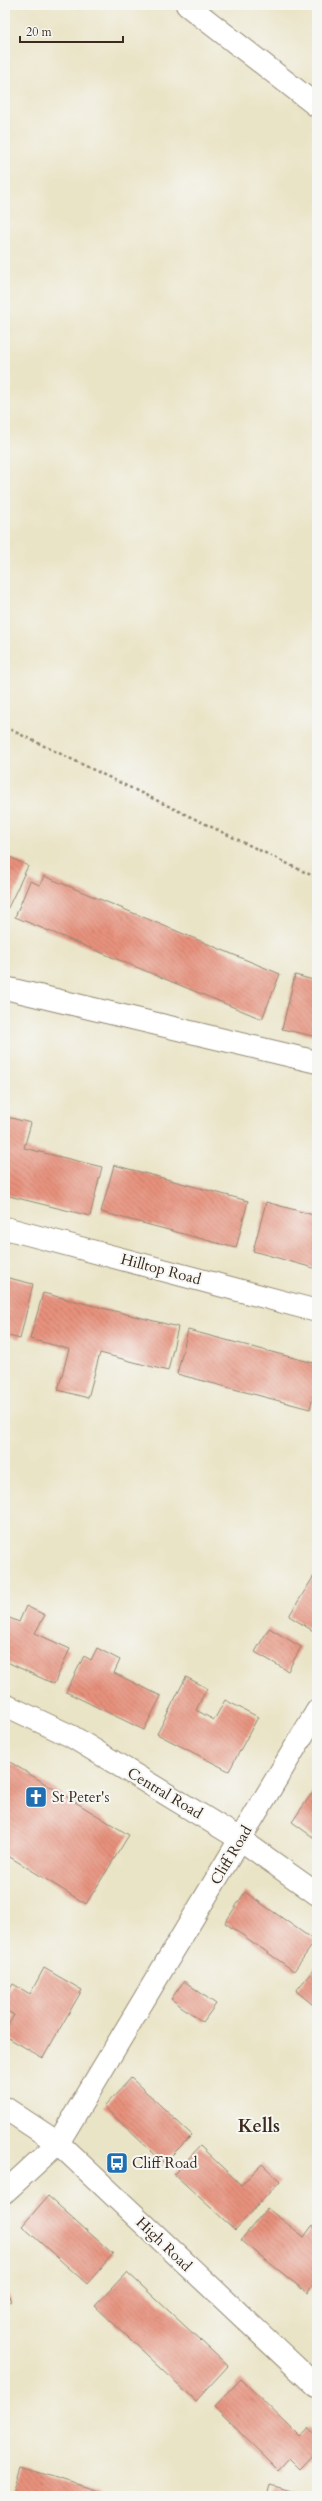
<svg xmlns="http://www.w3.org/2000/svg" width="322" height="2501" font-family="Cardo,serif">
<defs>
<pattern id="building-back-hatch" width="6" height="6" patternUnits="userSpaceOnUse"><rect width="6" height="6" fill="#e7917d"/><path d="M-1 5l2 2M0 0l6 6M5-1l2 2" fill="none" stroke="#bc7766"/></pattern>
</defs>
<rect width="100%" height="100%" fill="#f6f6f2"/>
<filter id="ink" filterUnits="userSpaceOnUse"><feTurbulence type="fractalNoise" baseFrequency=".025" numOctaves="2"/><feDisplacementMap in="SourceGraphic" scale="8" xChannelSelector="R" yChannelSelector="G"/><feConvolveMatrix kernelMatrix="1 2 1 2 8 2 1 2 1" color-interpolation-filters="sRGB"/></filter>
<filter id="wash" filterUnits="userSpaceOnUse"><feTurbulence type="fractalNoise" baseFrequency=".012" numOctaves="4" result="noise"/><feDisplacementMap in="SourceGraphic" scale="16" xChannelSelector="R" yChannelSelector="G"/><feGaussianBlur stdDeviation="0.9" result="paint"/><feColorMatrix in="noise" values="0 0 0 0 0 0 0 0 0 0 0 0 0 0 0 0 0 1.4 0 .05"/><feComposite in="paint" operator="in"/></filter>
<g filter="url(#wash)">
<rect width="100%" height="100%" fill="#eae4c7"/>
<g id="blocks">
<g fill="url(#building-back-hatch)">
<path d="M6,855L28,866L5,914V857Z"/>
<path d="M44,876L280,974L262,1019L15,917L30,881L40,885Z"/>
<path d="M295,975L317,981V1037L282,1029Z"/>
<path d="M7,1117L31,1123L24,1148L102,1167L90,1216L5,1195Z"/>
<path d="M114,1165L248,1201L236,1248L101,1212Z"/>
<path d="M266,1202L317,1216V1269L253,1251Z"/>
<path d="M5,1277L33,1284L20,1339L5,1335Z"/>
<path d="M43,1293L178,1327L168,1371L100,1353L88,1398L58,1390L69,1349L30,1339Z"/>
<path d="M188,1330L317,1364V1382L310,1409L177,1374Z"/>
<path d="M317,1571V1629L315,1632L289,1616Z"/>
<path d="M26,1606L45,1615L35,1633L70,1649L54,1684L5,1661V1616L19,1622Z"/>
<path d="M269,1628L301,1647L288,1671L255,1652Z"/>
<path d="M97,1648L120,1660L114,1673L161,1696L144,1730L66,1692L84,1656L91,1660Z"/>
<path d="M186,1677L207,1688L196,1710L214,1720L225,1700L258,1717L229,1771L157,1734Z"/>
<path d="M5,1759L129,1835L86,1904L5,1854Z"/>
<path d="M314,1790L317,1792V1840L292,1822Z"/>
<path d="M245,1892L315,1941L294,1971L225,1923Z"/>
<path d="M317,1965V2008L296,1991Z"/>
<path d="M44,1968L82,1990L43,2058L5,2036V2031L14,2015L5,2010V1997L13,1984L30,1994Z"/>
<path d="M184,1981L216,2004L203,2022L171,1999Z"/>
<path d="M131,2078L192,2135L164,2163L104,2107Z"/>
<path d="M200,2146L241,2185L262,2164L280,2181L235,2230L174,2174Z"/>
<path d="M48,2196L113,2254L87,2284L22,2226Z"/>
<path d="M267,2208L304,2237L312,2226L317,2230V2280L307,2293L241,2240Z"/>
<path d="M127,2272L228,2366L196,2401L95,2306Z"/>
<path d="M5,2288L11,2301L5,2304Z"/>
<path d="M241,2379L299,2436L308,2428L317,2436V2451L300,2469L289,2458L278,2470L214,2407Z"/>
<path d="M21,2467L102,2492L100,2496H12Z"/>
<path d="M270,2485L302,2494V2496H267Z"/>
</g>
</g>
</g>
<g filter="url(#ink)">
<use href="#blocks" fill-opacity="0" stroke="#928772" stroke-width="1"/>
<g fill="none" stroke-linecap="round" stroke-linejoin="round">
<g stroke="#928772" stroke-width="24">
<g id="street">
<path d="M187,5L317,106"/>
<path d="M5,988L317,1062"/>
<path d="M5,1228L317,1311"/>
<path d="M5,1705L71,1736L240,1839L317,1894"/>
<path d="M5,2192L58,2143L317,1711"/>
</g>
</g>
<g stroke="#928772" stroke-width="24">
<path id="secondary" d="M5,2108L58,2143L317,2387"/>
</g>
<path stroke="#928772" stroke-width="2.5" stroke-dasharray="3 3" stroke-linecap="butt" d="M5,727L317,878"/>
<use href="#street" stroke="#fff" stroke-width="22"/>
<use href="#secondary" stroke="#fff" stroke-width="22"/>
</g>
</g>
<defs>
<g id="church-square" transform="scale(1.15)"><rect x="-9" y="-9" width="18" height="18" rx="4" fill="#1f6fb2" stroke="#f6f6f2"/><path d="M-1.2-6h2.4v3.5h3.3v2.4h-3.3V6h-2.4V-.1h-3.3v-2.4h3.3Z" fill="#fff"/></g>
<g id="bus-square" transform="scale(1.15)"><rect x="-9" y="-9" width="18" height="18" rx="4" fill="#1f6fb2" stroke="#f6f6f2"/><path d="M-5-6H5V4H4V6H2V4H-2V6H-4V4H-5ZM-3.5-4V0h7V-4ZM-3.5 1.2v1.5H-2V1.2ZM2 1.2v1.5H3.5V1.2Z" fill="#fff"/></g>
</defs>
<g fill-rule="evenodd">
<use href="#church-square" x="36" y="1797"/>
<use href="#bus-square" x="117" y="2163"/>
</g>
<g text-anchor="middle" dominant-baseline="central" stroke-width="4" stroke-linejoin="round" paint-order="stroke">
<g font-size="15" fill="#3b2a1e" stroke="#f6f6f2">
<text transform="translate(161 1269) rotate(15)">Hilltop Road</text>
<text transform="translate(165 1793) rotate(31)">Central Road</text>
<text transform="translate(231 1855) rotate(-59)">Cliff Road</text>
<text transform="translate(164 2244) rotate(44)">High Road</text>
</g>
<g font-size="15" fill="#3b2a1e" stroke="#f6f6f2" text-anchor="start">
<text x="52" y="1797">St Peter's</text>
<text x="132" y="2163">Cliff Road</text>
</g>
<g font-size="19" font-weight="bold" fill="#3b2a1e" stroke="#f6f6f2">
<text x="259" y="2126">Kells</text>
</g>
</g>
<rect width="322" height="2501" fill="none" stroke="#f6f6f2" stroke-width="20"/>
<path d="M20 36v6h103v-6" fill="none" stroke="#3b2a1e" stroke-width="2"/>
<text x="26" y="36" font-size="12" fill="#3b2a1e" stroke="#f6f6f2" stroke-width="3" paint-order="stroke">20 m</text>
</svg>
